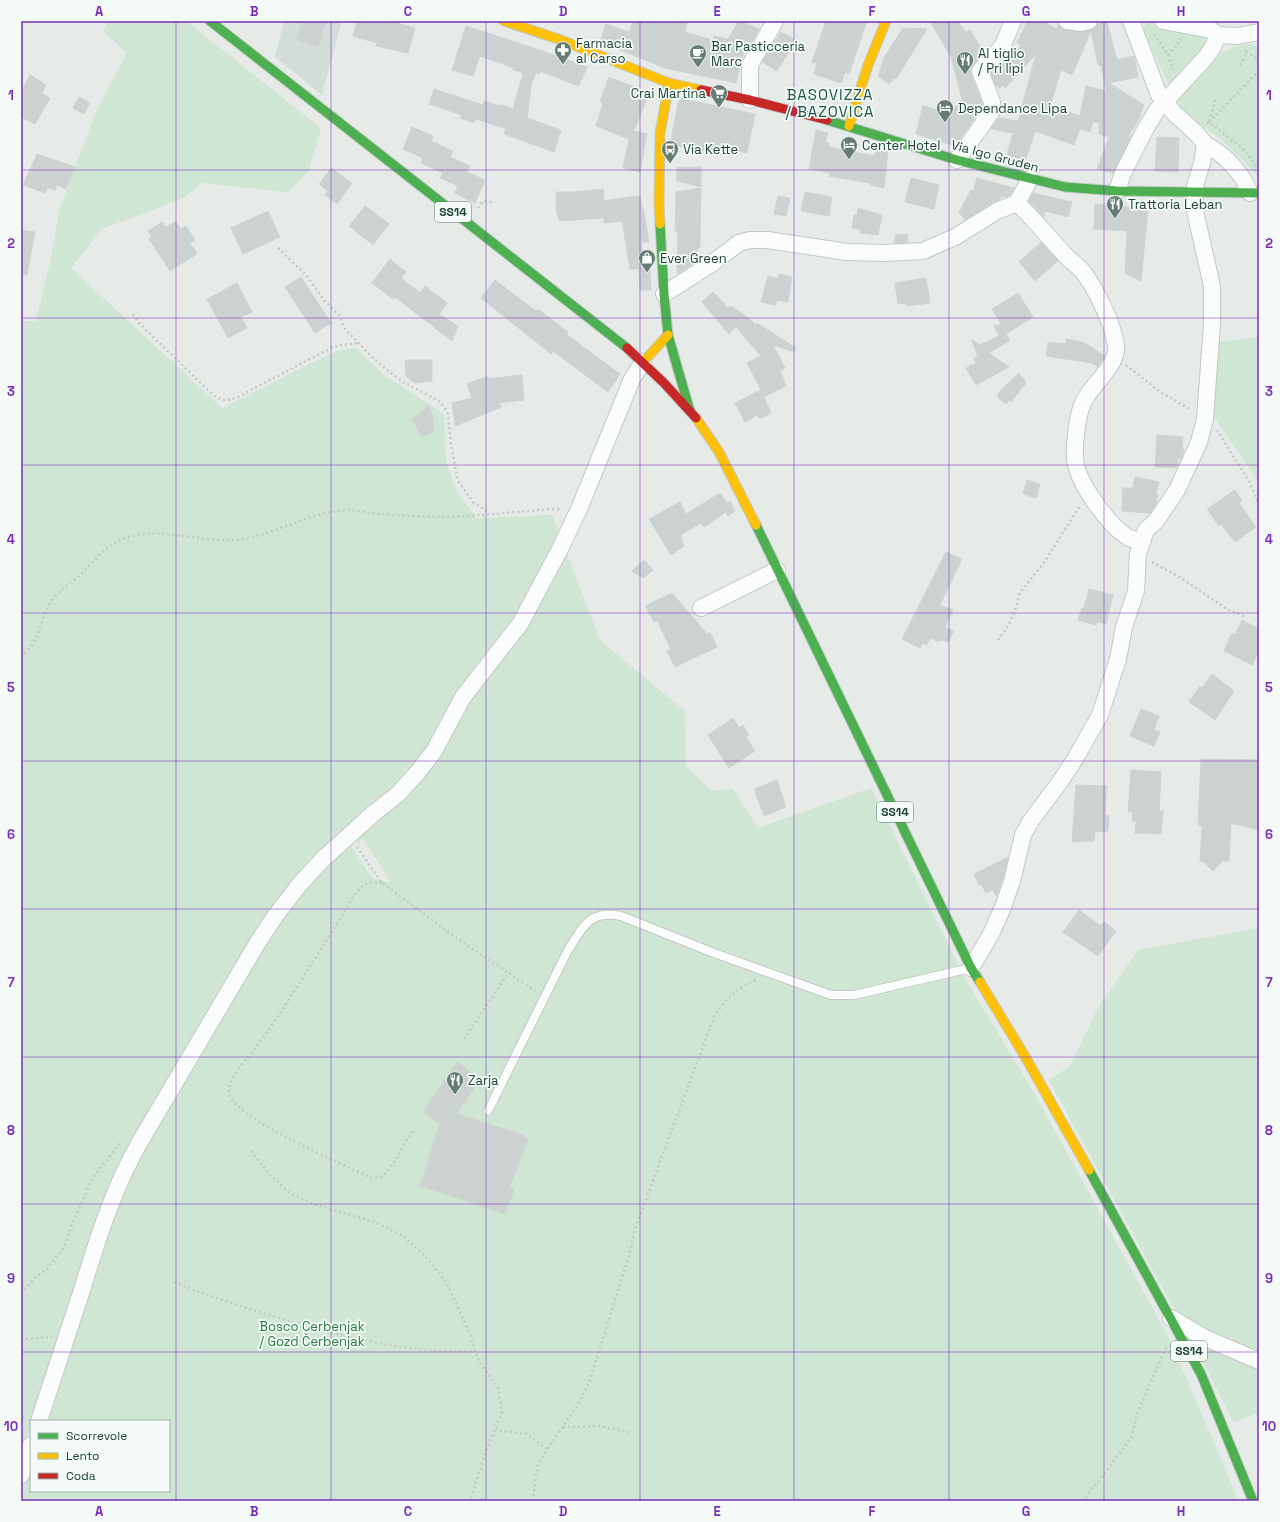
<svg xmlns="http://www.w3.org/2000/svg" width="1280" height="1522" font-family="'Space Grotesk',sans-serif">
<rect width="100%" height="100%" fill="#e6ebe8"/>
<path fill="#d3ded8" d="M284,21H342L322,95L275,57Z"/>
<g fill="#cee6d3">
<path d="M108,21H186L321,128L309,170L288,192L201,183L184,198L102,229L71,268L222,408L334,352L355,348L384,375L444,414L446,462L457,492L477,518L552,515L600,640L685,711L686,766L712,791L733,789L758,828L871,788L967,982L1033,1091L1169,1338L1226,1470L1238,1501H21V1492L31,1463V1491H169V1421H45L131,1167L255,956L295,899L349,843L372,878L391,883L363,839L358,843L346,829L213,1006L133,1137L119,1166L33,1421H31L30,1430L21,1450V321H36L51,257L60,208L96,111L127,53L103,31Z"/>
<path d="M1148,23H1152L1203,33L1205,38L1203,54L1169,85L1144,32V26Z"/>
<path d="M1250,44L1259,47V177L1222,140L1180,109L1176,100L1222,52L1234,47Z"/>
<path d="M1259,337V483L1212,414L1218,342Z"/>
<path d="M1259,928V1413L1234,1422L1203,1362L1049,1080L1070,1066L1098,1008L1138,950Z"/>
</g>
<g fill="#ccd2d0" stroke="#ced5d1" fill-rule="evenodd">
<path d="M302,21H326L318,47L296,40Z"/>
<path d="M357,21H398L397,23L415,28L408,53L376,46L377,43L353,36Z"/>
<path d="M633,21H687L685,32L713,40L714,36L728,39L739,21L759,29L746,52L744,51L736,83L665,68L600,42L606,24L629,32Z"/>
<path d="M826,21H867L849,74L845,72L841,83L814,74L817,63L812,62Z"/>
<path d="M930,21H957L966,32L970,30L984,53L973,65L971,70V74L982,104V108L955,146L916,134L923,106L950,113L962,99L951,57Z"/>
<path d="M1028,21H1042L1057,29L1058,24L1061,28L1065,30L1080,32L1091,30L1095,28L1098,24L1107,22L1117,60L1134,56L1138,77L1109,83L1144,105L1137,123L1129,135H1131L1129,141L1113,173L1097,169L1109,137L1099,134V123L1093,122L1090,132L1080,129L1074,145L1035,131L1024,165L1006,160L1009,150H1008L1013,133L991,129L999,118L1018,121L1036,54L1005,88L1002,85L1000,89L995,84L991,73L999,64L1001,66L1021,46L1017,42ZM1091,31L1098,64L1101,66L1106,91L1086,86L1080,116L1050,106L1061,70L1072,75Z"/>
<path d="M466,26L543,51L587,67L579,86L540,71L539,74L536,73L531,85L527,118L561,130L554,152L504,134L506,129L476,119L474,123L460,118L462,115L429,104L434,89L483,105L484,101L499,106L500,104L513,109L523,73L513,70L514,68L480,56L473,76L452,70Z"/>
<path d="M903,28L927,29L896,79L894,78L889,84L878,76L885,56Z"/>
<path d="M781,32L796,40L777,71L762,62Z"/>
<path d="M30,75L46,85L42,93L50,98L35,124L21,117V92Z"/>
<path d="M609,77L649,93L634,131L647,134L640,172L623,168L629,139L596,126L603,103L600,102Z"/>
<path d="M79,97L90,103L84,114L73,108Z"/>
<path d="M679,98L755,114L747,153L723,148L722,155L672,145V134Z"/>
<path d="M412,127L433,136L431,141L453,151L450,157L470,166L467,172L485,180L475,203L455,193L458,186L440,178L443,173L421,163L423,158L403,149Z"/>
<path d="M816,130L828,133L825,142L829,143L828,147L875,156L877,148L888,151L884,188L870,185V183L829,176L830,173L809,169Z"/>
<path d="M1157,137L1179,138L1178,172L1155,171Z"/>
<path d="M37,154L75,167L66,189L57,185L55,190L47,188L45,193L23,185Z"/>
<path d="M677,167H701V187L677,181Z"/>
<path d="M331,168L352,183L337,204L325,195L328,191L319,184Z"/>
<path d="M911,178L939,185L934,209L905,202Z"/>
<path d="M977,178L1014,188L1010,195L1006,197L1001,196L1000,200L992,203L965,220L959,212L971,190L973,191Z"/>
<path d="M701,188L700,248H697L698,261L677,274L678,231H675L676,192Z"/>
<path d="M603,189L604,201L634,196V197L640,196L642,207H643L649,242H641L644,268H650L651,290H640L639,269H630L622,221L604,223L603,218L559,221L556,208V192H572Z"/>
<path d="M805,192L832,197L829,216L801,211Z"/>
<path d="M1033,193L1072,202L1068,217L1045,211L1044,217L1029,201Z"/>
<path d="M778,196L790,198L786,216L774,214Z"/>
<path d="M1095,204L1148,209L1141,281L1125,273L1127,231L1094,229Z"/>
<path d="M365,206L389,224L373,245L349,226Z"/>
<path d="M858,208L882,215L878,235L860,233V229L852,228L854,215H857Z"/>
<path d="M268,211L280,237L243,254L231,228Z"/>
<path d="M176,221L181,229L186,226L195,240L190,243L197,254L170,271L149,239L152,237L148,231L162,222L166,227Z"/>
<path d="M21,230L35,232L27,275L21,274Z"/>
<path d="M907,234L908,242L894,243L896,235Z"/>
<path d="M1041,242L1058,261L1035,281L1019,262Z"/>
<path d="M390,259L406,272L401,278L420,293L425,286L447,303L439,314L458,326L452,341L395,297L393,299L372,283Z"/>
<path d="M779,274L792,277L788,302L777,300L775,305L761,302L768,276L778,278Z"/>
<path d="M301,277L331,323L315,333L285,287Z"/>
<path d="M926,278L930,303L907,306L906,303L898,304L895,283Z"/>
<path d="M495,280L536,311L538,309L568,332L566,334L620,374L608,392L553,351L551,354L481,298Z"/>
<path d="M237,283L252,312L241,317L247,328L228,338L207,299Z"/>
<path d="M713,292L728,308L731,306L743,314L756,325L757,323L796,348L794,352L773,345L785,368L780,371L786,386L764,397L762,392L771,413L760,419L757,415L745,422L735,403L761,390L747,363L761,356L736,327L729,334L702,302Z"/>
<path d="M1018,293L1033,317L1006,334L1010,340L989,353L1009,367L976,385L966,368L976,363L974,358L978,356L971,339L980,345L999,336L994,326L1001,324L992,309Z"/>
<path d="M1066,339L1083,342L1105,356L1098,367L1092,363L1046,356L1048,342L1066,344Z"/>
<path d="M405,360H432V381L414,383L406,376Z"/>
<path d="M1019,373L1026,383L1011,402L1009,400L1006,404L998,398V393Z"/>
<path d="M522,375L524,400L499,403L502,407L455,426L452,403L472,398L467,384L488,376L487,379Z"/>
<path d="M429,404L433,418V432L422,437L412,418L420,414Z"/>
<path d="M1157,435L1183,437L1182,447L1184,448L1183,453L1181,459H1178L1177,468L1155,467Z"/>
<path d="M1135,477L1159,482L1156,493L1158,494L1156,504L1150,513L1122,511L1123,488H1133Z"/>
<path d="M1027,480L1040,484L1036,498L1023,494Z"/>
<path d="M1235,490L1242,501L1239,503L1256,527L1235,542L1221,524L1219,526L1207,509Z"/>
<path d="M720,493L727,503L730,501L735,511L728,516L726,512L704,527L701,523L680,535L684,546L671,555L649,519L680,502L686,514Z"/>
<path d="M946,552L962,559L940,605L953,610L945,627L954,631L948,642L941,640L939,642L930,638L927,645L923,643L920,648L902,639Z"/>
<path d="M644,560L653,570L643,578L632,571Z"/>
<path d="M1089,589L1113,595L1106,624L1097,622L1096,625L1078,620L1082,608H1084Z"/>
<path d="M672,593L707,634L710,632L717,647L675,667L667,651L671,650L657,620L654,622L645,606Z"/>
<path d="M1242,620L1259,629V651L1252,665L1224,651L1232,633L1235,635Z"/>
<path d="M1212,674L1234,691L1215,720L1189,702L1200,686L1202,688Z"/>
<path d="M1141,709L1159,716L1154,730L1160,732L1154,746L1130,736Z"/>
<path d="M733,718L739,728L743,725L749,735L746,737L755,751L729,768L708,735Z"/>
<path d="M1201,759L1259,760V830L1231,823L1229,861H1223L1213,871L1204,862L1200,861L1202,826L1198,825Z"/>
<path d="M1131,770L1161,772L1159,811H1163L1161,834L1135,833L1136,821H1132L1133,812H1128Z"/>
<path d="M777,780L786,807L764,816L754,789Z"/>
<path d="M1076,785L1107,786L1105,815L1109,816L1108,831L1095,832L1094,841L1072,842Z"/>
<path d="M1008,857L1003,878L996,896L993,890L986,893L981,884L979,885L974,874Z"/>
<path d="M1079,910L1101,926L1104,922L1116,931L1098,956L1063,932Z"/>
<path d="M457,1062L480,1079L457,1114L523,1135L528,1140L509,1188L514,1190L505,1214L420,1186L440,1124L423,1112Z"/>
</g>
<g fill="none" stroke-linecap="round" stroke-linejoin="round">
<g stroke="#c3c8c5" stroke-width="10">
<path id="lane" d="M488,1111L567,952C583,927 588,910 621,916L714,953L831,995H854L971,968"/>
</g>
<g stroke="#c3c8c5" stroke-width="18">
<g id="street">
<path d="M1067,21L1081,23L1089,21"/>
<path d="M1163,21L1211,30L1217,35"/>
<path d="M750,100V65L775,21"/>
<path d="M1205,144C1224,154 1242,172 1250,193"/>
<path d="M957,160L992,111V102L980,71L1002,47L1013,21"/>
<path d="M1117,191L1123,173L1146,128L1157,110L1207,56L1214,45L1217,35L1238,36L1259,32"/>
<path d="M1017,203C1035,220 1050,239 1067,257C1073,263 1081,268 1086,276C1098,293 1113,325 1116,345C1119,367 1087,387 1081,408C1077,421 1074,445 1075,459C1077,482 1107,523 1126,536C1131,540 1137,540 1143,540"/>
<path d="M664,294L711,264L739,243L750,240H767L847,252L884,253L923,251L955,237L997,211L1017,203L1030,179"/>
<path d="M701,608L777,570"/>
<path d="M971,968L991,934L1003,907L1012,881L1023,835L1030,822L1062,779L1075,759L1100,715L1118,659L1124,627L1136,591L1138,554L1146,530L1156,521L1177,490L1199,442L1205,419L1212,324V286L1195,211V186L1202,163L1205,144L1197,134L1175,114L1159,95L1131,21"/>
<path d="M1171,1318L1203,1337L1259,1361"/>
<path d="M39,1421C53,1378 67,1336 81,1293C97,1241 113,1188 141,1140L258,942L276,915L299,885L323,859L374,813L398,794L418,772L434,751L463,697L520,624L559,551L579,509L632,379L643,362"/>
<path d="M21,1475L31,1445"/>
</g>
</g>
<g stroke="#c1c9c5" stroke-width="11">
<g id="fast">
<path d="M210,21L627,348"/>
<path d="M827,120L957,160L1065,187L1117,191L1259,193"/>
<path d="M660,224L664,294L668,335L690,411"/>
<path d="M756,525L971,968L980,982"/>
<path d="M1089,1170L1201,1374L1253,1501"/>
</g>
</g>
<g stroke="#c1c9c5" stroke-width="11">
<g id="slow">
<path d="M504,21L561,40L669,83L701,90"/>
<path d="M849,126L868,65L886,21"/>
<path d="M660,224L659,203L660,133L669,83"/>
<path d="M643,362L668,335"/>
<path d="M696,418L719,452L756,525"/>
<path d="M980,982L1023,1053L1089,1170"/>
</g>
</g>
<g stroke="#c1c9c5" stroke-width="11">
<g id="jam">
<path d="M701,90L750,100L827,120"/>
<path d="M627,348L664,383L696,418"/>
</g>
</g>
<g stroke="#c2cbc6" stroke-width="2.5" stroke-dasharray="2 3" stroke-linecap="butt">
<path d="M1154,34L1168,55L1173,70"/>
<path d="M1246,52L1256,58L1259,64"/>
<path d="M1168,55L1182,39"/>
<path d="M1240,65L1245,57L1246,50"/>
<path d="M1209,121L1216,98"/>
<path d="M1209,122L1259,71"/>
<path d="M1207,123L1209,122L1242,148L1259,169"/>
<path d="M478,208L483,201L493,202"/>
<path d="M278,248L307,276L324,300L340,316L344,328L372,357L391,373L403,382L430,396L440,402L444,407L448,414L451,444L458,481L473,502L489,513"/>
<path d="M133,314L139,323L210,392C221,401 225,402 238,397L331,348L339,345L358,343"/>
<path d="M1126,365L1159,391L1191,410"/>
<path d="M1217,430L1250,483L1259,504"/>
<path d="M1152,562L1181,578L1227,609L1246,617"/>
<path d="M998,640L1008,626L1015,611L1020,593L1027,584L1043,564L1080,506"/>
<path d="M21,657C25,653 29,650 31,646C41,632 42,615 51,602C58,590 70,584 80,575C90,566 99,553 111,545C149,521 191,542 232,540C273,538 309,510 350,510C357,510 364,512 371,513C396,515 422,517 447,517C485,516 524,510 562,509"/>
<path d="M357,847L382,883L454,936L535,991"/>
<path d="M382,883C370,880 365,884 356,892C340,920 322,947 305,974C289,999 274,1024 256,1047C248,1058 227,1079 229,1093C231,1117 348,1167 372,1178L383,1176L396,1160L406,1141L414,1130"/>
<path d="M464,1039L509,972"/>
<path d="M251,1151L270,1175L290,1193L313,1204L375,1222L403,1236L427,1258L447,1283L470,1335L479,1362L498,1387L502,1413L488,1445L470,1501"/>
<path d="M174,1282C205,1295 237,1305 269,1315C335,1335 406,1354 475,1351"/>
<path d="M21,1293L36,1277L47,1269L64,1247L73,1222L92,1179L121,1142"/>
<path d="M21,1339L52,1337"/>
<path d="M563,1427L599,1426L629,1432"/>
<path d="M495,1430L526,1434L547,1449"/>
<path d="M533,1501L537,1466L547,1449L576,1408L589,1383L630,1252L635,1229L715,1014C729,997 735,989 756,980"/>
<path d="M1082,1501L1101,1478L1131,1438L1138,1411L1166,1348"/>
</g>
<use href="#lane" stroke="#fbfcfc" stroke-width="8"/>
<use href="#street" stroke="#fbfcfc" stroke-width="16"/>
<use href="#fast" stroke="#4caf50" stroke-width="9"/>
<use href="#slow" stroke="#ffc107" stroke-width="9"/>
<use href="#jam" stroke="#c62828" stroke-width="9"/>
</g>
<path fill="none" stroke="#7b2cbf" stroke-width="1" stroke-opacity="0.55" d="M176,21V1501M331,21V1501M486,21V1501M640,21V1501M794,21V1501M949,21V1501M1104,21V1501M21,170H1259M21,318H1259M21,465H1259M21,613H1259M21,761H1259M21,909H1259M21,1057H1259M21,1204H1259M21,1352H1259"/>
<defs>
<g id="pharmacy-pin" transform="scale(0.9)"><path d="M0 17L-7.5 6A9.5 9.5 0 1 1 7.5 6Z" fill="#667d74" stroke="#f4faf7"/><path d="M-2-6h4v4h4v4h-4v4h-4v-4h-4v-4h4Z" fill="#fff"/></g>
<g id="cafe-pin" transform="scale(0.9)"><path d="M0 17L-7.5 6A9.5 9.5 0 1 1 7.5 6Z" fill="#667d74" stroke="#f4faf7"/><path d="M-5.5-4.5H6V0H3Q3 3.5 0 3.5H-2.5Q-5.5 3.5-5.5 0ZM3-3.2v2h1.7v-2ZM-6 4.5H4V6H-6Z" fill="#fff"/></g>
<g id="restaurant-pin" transform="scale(0.9)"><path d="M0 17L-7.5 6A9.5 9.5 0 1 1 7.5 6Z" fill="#667d74" stroke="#f4faf7"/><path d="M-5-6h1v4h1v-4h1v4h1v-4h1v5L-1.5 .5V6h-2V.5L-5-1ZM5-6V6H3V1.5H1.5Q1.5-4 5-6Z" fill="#fff"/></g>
<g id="supermarket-pin" transform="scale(0.9)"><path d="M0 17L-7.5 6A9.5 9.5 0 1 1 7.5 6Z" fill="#667d74" stroke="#f4faf7"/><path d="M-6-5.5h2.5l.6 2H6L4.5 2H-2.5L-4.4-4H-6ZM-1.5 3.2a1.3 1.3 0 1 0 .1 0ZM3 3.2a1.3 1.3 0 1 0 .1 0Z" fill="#fff"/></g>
<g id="hotel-pin" transform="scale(0.9)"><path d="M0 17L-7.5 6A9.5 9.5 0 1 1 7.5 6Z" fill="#667d74" stroke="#f4faf7"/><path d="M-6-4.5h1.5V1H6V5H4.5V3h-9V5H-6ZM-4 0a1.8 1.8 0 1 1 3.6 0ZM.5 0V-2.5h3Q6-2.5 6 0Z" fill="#fff"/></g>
<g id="bus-pin" transform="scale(0.9)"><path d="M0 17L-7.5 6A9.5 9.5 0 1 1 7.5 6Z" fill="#667d74" stroke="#f4faf7"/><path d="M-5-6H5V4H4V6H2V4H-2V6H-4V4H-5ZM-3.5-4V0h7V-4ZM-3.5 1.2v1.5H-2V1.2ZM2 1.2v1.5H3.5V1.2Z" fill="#fff"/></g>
<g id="shop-pin" transform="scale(0.9)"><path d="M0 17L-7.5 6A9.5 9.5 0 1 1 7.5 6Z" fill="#667d74" stroke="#f4faf7"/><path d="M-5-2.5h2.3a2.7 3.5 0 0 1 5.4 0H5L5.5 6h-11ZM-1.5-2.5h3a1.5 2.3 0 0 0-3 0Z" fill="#fff"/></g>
</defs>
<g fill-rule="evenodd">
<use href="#pharmacy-pin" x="563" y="50"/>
<use href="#cafe-pin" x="698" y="53"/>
<use href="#restaurant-pin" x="965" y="60"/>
<use href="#supermarket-pin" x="719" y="93"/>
<use href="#hotel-pin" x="945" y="108"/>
<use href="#hotel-pin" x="849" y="145"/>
<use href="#bus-pin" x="670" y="149"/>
<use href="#restaurant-pin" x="1115" y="204"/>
<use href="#shop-pin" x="647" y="258"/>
<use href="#restaurant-pin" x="455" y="1080"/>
</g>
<g text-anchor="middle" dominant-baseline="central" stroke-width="3.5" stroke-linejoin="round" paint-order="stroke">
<g fill="#f4faf7" stroke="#607970" stroke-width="1">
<rect x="435" y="202" width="36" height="20" rx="3"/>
<rect x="877" y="802" width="36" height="20" rx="3"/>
<rect x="1171" y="1341" width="36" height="20" rx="3"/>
</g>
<g font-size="12" font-weight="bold" fill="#214236">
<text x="453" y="212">SS14</text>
<text x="895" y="812">SS14</text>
<text x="1189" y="1351">SS14</text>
</g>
<g font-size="13" fill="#214236" stroke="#f4faf7" text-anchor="start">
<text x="576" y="43">Farmacia<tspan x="576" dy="15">al Carso</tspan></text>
<text x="711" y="46">Bar Pasticceria<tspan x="711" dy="15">Marc</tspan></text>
<text x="978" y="53">Al tiglio<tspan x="978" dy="15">/ Pri lipi</tspan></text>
<text x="706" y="93" text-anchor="end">Crai Martina</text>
<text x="958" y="108">Dependance Lipa</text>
<text x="862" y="145">Center Hotel</text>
<text x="683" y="149">Via Kette</text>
<text x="1128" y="204">Trattoria Leban</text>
<text x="660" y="258">Ever Green</text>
<text x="468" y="1080">Zarja</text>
</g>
<g font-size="13" fill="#214236" stroke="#f4faf7">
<text transform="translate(995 156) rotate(15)">Via Igo Gruden</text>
</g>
<g font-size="13" fill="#277c41" stroke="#f4faf7">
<text x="312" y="1326">Bosco Cerbenjak<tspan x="312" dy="15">/ Gozd Čerbenjak</tspan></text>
</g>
<g font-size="15" letter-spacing="1" fill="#1b5643" stroke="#f4faf7">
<text x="830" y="94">BASOVIZZA<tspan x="830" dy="17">/ BAZOVICA</tspan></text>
</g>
</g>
<rect width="1280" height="1522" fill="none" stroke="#f4faf7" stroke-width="44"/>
<rect x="30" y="1420" width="140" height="72" fill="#f4faf7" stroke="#a0b0aa"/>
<rect x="38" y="1433" width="20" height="6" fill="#4caf50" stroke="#a0b0aa"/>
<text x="66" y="1440" font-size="12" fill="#214236">Scorrevole</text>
<rect x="38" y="1453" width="20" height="6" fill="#ffc107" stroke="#a0b0aa"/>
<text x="66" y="1460" font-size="12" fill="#214236">Lento</text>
<rect x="38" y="1473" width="20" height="6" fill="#c62828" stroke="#a0b0aa"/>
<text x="66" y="1480" font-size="12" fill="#214236">Coda</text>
<rect x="22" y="22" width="1236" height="1478" fill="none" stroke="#7b2cbf" stroke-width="1.5"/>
<g font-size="13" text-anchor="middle" font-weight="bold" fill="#7b2cbf">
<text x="99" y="16">A</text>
<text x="254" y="16">B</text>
<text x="408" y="16">C</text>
<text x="563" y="16">D</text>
<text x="717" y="16">E</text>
<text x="872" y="16">F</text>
<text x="1026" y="16">G</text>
<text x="1181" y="16">H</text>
<text x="11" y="100">1</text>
<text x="1269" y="100">1</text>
<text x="11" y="248">2</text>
<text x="1269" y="248">2</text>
<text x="11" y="396">3</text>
<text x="1269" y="396">3</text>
<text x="11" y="544">4</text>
<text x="1269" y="544">4</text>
<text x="11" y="692">5</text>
<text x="1269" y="692">5</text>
<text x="11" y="839">6</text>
<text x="1269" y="839">6</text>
<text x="11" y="987">7</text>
<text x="1269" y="987">7</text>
<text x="11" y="1135">8</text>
<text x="1269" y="1135">8</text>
<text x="11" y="1283">9</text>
<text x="1269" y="1283">9</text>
<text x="11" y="1431">10</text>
<text x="1269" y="1431">10</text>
<text x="99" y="1516">A</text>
<text x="254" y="1516">B</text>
<text x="408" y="1516">C</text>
<text x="563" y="1516">D</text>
<text x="717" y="1516">E</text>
<text x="872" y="1516">F</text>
<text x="1026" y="1516">G</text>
<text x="1181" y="1516">H</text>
</g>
</svg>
